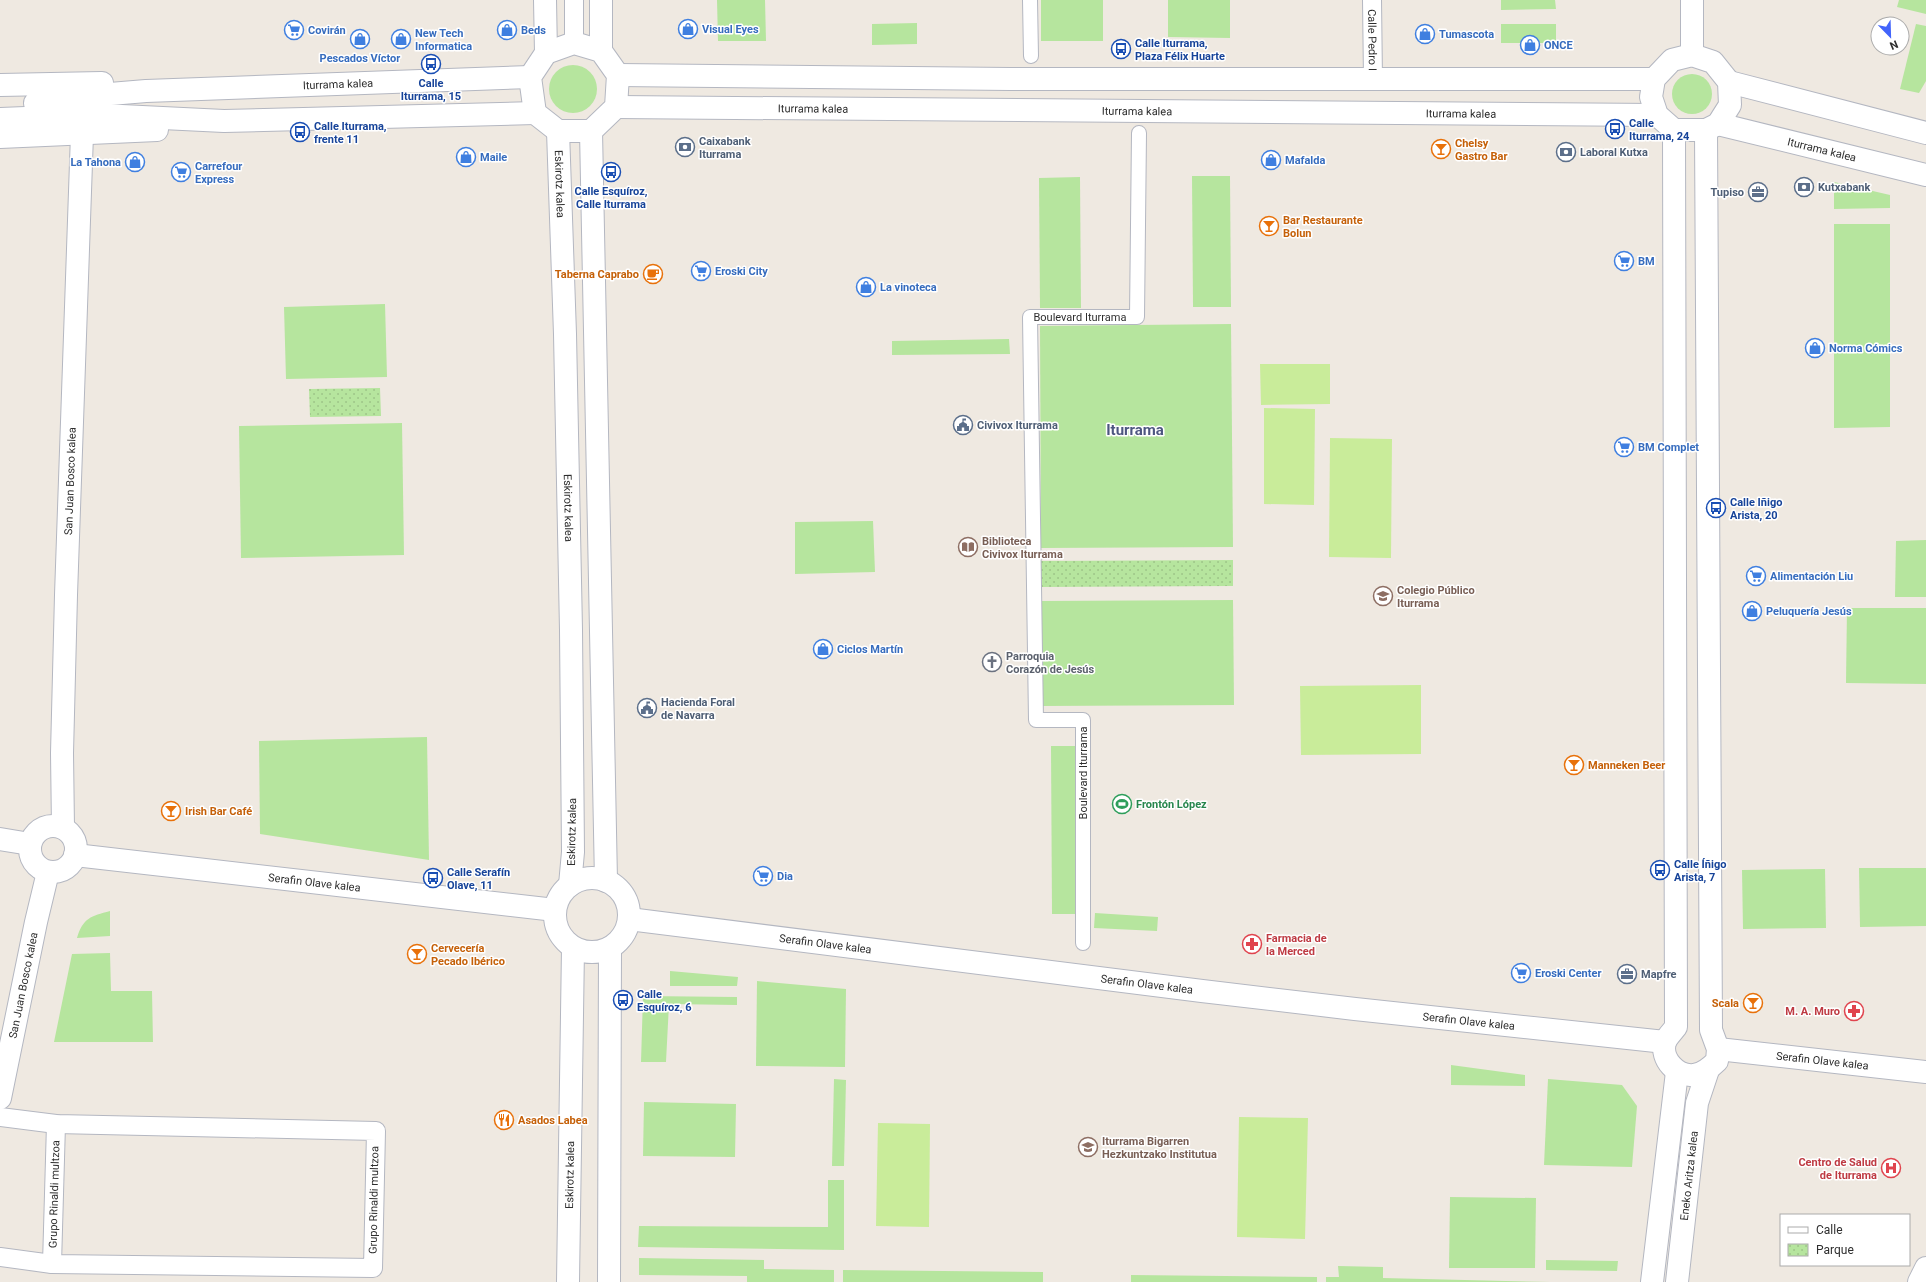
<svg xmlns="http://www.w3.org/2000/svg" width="1926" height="1282" font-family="Roboto,sans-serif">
<defs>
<pattern id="park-dots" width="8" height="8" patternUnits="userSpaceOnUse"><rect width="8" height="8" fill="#b6e59e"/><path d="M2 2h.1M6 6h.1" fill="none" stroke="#9dc588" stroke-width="1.8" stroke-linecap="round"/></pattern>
</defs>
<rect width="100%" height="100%" fill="#efe9e1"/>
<g fill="#b6e59e">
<path d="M717,0H765L766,41H718Z"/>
<rect x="1041" y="0" width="62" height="41"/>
<path d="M1168,0H1230V38L1168,37Z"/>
<path d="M1501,0H1555L1556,9L1501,10Z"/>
<path d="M1899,0H1926V14L1897,7Z"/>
<path d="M917,23V44L872,45V24Z"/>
<rect x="1501" y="24" width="55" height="19"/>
<path d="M1916,24L1926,26V81L1919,93L1900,89Z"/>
<circle cx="573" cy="89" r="24"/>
<circle cx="1692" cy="94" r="20"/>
<path d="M1192,176H1230L1231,307H1193Z"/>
<path d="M1080,177L1081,308H1040L1039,178Z"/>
<path d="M1834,182L1890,195V208L1834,209Z"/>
<path d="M1834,224H1890V427L1834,428Z"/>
<path d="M385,304L387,377L286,379L284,307Z"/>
<path d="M1231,324L1233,547L1041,548L1040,326Z"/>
<path d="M1009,339L1010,354L892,355V341Z"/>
<path d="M402,423L404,555L241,558L239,426Z"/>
<path d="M873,521L875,572L795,574V522Z"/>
<path d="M1926,540V597H1895L1896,541Z"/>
<path d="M1233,600L1234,705L1042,706V601Z"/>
<path d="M1847,608H1926V684L1846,683Z"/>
<path d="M427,737L429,860L260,834L259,741Z"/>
<path d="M1051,746H1076V914H1052Z"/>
<path d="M1859,868H1926V926L1860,927Z"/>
<path d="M1825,869L1826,928L1743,929L1742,870Z"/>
<path d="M110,911V936L77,938C83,918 91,916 110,911Z"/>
<path d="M1095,913L1158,917L1157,931L1094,928Z"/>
<path d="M110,953L111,991H152L153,1042H54L72,954Z"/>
<path d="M670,971L738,977L737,986H670Z"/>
<path d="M757,981L846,989L845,1067L756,1066Z"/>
<path d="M643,996L737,997V1005L669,1004L666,1062H641Z"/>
<path d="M1451,1065L1525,1075V1086L1451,1085Z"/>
<path d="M834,1079L846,1080L844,1166H832Z"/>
<path d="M1548,1079L1622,1085L1637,1106L1632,1167L1544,1165Z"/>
<path d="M644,1102L736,1104L735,1157L643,1156Z"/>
<path d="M828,1180H844V1250L638,1247L639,1226L828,1227Z"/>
<path d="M1450,1197L1536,1198L1535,1268H1449Z"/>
<path d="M639,1258L764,1260V1269L834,1270V1282H747V1276L639,1275Z"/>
<path d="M1546,1260L1618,1261L1617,1271L1546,1270Z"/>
<path d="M1338,1266L1383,1267V1278L1550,1282H1326V1277H1339Z"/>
<path d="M843,1270L1043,1272V1282H843Z"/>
<path d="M1131,1275L1317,1277V1282H1131Z"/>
</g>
<g fill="url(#park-dots)">
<path d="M380,388L381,416L310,417L309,389Z"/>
<path d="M1233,560V586L1041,587V561Z"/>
</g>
<g fill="#c9ec9a">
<path d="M1330,364V404L1261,405L1260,364Z"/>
<path d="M1264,408L1315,409L1314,505L1264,504Z"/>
<path d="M1330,438L1392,439L1391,558L1329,557Z"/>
<path d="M1421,685V754L1301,755L1300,686Z"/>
<path d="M1239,1117L1308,1118L1305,1239L1237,1237Z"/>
<path d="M878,1123L930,1124L929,1227L876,1226Z"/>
</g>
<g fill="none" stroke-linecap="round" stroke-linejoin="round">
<g stroke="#b4b7c1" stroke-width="16">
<g id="pedestrian">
<path d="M1030,0L1031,56"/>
<path id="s1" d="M1083,943V720H1036L1030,317H1137L1139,133"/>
</g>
</g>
<g stroke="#b4b7c1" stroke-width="20">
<g id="minor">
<path d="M574,0V43"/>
<path id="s2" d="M1372,0L1373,79"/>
<path d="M0,1117L56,1124L376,1131L373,1268L52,1264L0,1257"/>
<path id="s3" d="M52,1264L56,1124"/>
</g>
</g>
<g stroke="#b4b7c1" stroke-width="24">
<g id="tertiary">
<path d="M1692,55L1713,62L1729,82L1730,105L1718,124L1706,130H1674L1657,115L1651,97L1654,79L1672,60Z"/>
<path d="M1692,55V0"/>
<path d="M618,75L1010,79H1654"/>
<path d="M1729,82L1926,133"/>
<path d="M0,85L102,83"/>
<path id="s4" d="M35,103L60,102L86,96L146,91L530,77"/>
<path id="s5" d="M616,107L1657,115"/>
<path d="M0,119L101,115L224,121L535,113"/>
<path id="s6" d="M1718,124L1926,175"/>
<path d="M1674,130L1676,1027C1673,1031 1667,1037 1665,1042C1660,1059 1677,1077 1694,1075C1703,1074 1711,1067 1717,1061L1718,1049L1711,1030L1706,130"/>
<path d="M0,137L157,130"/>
<circle cx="53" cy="849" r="23"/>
<path id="s7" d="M63,828L62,753L66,595L82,134"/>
<path d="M0,839L30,844"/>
<path id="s8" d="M75,855L555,910"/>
<path id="s9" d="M629,919L1202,991L1355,1009L1665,1042"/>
<path id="s10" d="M1718,1049L1926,1072"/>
<path id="s11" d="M0,1098L36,922L48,872"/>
<path d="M1652,1282L1677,1072"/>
<path id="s12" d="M1677,1282L1697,1103L1708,1070"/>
</g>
</g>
<g stroke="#b4b7c1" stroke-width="24">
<g id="secondary">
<path d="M545,0L546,53"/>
<path d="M601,0V51"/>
<path d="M574,43L601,51L618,75L616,107L591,131H558L535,113L530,77L546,53Z"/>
<path id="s13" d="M558,131L565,334L571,630L573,852L570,885"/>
<path d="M591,131L606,881"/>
<circle cx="592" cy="915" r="37"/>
<path id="s14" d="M568,1282L573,948"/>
<path d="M609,1282L610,948"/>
<path d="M1919,1282L1926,1268"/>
</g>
</g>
<use href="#pedestrian" stroke="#fff" stroke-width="14"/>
<use href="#minor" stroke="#fff" stroke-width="18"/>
<use href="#tertiary" stroke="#fff" stroke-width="22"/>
<use href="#secondary" stroke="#fff" stroke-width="22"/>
</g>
<defs>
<g id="shop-ring" transform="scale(1)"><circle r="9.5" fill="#fff" stroke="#3f7fe0" stroke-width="1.5"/><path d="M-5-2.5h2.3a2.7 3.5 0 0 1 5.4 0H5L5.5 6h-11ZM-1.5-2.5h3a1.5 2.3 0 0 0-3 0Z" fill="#3f7fe0"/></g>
<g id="supermarket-ring" transform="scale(1)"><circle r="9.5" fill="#fff" stroke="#3f7fe0" stroke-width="1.5"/><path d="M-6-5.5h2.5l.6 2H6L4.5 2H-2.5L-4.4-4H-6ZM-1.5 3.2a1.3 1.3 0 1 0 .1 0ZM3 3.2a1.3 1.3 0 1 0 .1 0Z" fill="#3f7fe0"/></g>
<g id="bus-ring" transform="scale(1)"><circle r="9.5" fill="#fff" stroke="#1a4fb4" stroke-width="1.5"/><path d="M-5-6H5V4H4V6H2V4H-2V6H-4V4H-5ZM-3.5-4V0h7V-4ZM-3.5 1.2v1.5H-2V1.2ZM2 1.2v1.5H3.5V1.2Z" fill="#1a4fb4"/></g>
<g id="bank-ring" transform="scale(1)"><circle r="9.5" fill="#fff" stroke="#5c6f8a" stroke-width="1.5"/><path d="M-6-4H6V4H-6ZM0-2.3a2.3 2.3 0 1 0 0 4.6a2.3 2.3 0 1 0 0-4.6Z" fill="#5c6f8a"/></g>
<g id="bar-ring" transform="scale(1)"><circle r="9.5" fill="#fff" stroke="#e8710a" stroke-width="1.5"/><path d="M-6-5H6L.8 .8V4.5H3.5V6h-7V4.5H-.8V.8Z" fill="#e8710a"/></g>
<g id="office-ring" transform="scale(1)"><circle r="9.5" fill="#fff" stroke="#5c6f8a" stroke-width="1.5"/><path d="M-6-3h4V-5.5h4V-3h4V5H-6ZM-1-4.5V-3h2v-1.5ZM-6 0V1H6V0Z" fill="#5c6f8a"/></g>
<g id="cafe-ring" transform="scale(1)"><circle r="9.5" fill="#fff" stroke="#e8710a" stroke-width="1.5"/><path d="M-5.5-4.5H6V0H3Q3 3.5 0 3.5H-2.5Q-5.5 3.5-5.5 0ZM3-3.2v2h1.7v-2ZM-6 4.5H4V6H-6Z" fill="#e8710a"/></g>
<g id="civic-ring" transform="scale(1)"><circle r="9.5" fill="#fff" stroke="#5c6f8a" stroke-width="1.5"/><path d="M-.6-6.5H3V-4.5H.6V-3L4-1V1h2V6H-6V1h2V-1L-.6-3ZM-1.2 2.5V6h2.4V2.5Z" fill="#5c6f8a"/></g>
<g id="library-ring" transform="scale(1)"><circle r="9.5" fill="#fff" stroke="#8d6e63" stroke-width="1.5"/><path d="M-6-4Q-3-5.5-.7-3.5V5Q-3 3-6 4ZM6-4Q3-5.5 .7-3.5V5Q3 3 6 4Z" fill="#8d6e63"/></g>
<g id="school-ring" transform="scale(1)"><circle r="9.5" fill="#fff" stroke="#8d6e63" stroke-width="1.5"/><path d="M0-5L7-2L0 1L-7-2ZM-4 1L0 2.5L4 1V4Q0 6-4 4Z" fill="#8d6e63"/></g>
<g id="church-ring" transform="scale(1)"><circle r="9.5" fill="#fff" stroke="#6b7280" stroke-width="1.5"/><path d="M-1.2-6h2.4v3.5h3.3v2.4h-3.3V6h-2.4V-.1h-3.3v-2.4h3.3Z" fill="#6b7280"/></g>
<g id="stadium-ring" transform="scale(1)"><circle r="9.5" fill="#fff" stroke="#2e9e5b" stroke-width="1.5"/><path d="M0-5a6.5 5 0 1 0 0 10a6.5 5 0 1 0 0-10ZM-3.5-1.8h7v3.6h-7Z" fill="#2e9e5b"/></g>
<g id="pharmacy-ring" transform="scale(1)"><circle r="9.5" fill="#fff" stroke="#e0444e" stroke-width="1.5"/><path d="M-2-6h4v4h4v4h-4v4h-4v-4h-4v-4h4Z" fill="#e0444e"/></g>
<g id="restaurant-ring" transform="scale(1)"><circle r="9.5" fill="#fff" stroke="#e8710a" stroke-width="1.5"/><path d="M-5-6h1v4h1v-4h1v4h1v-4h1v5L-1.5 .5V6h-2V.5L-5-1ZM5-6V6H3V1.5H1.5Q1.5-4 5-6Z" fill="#e8710a"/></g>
<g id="hospital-ring" transform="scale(1)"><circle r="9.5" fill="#fff" stroke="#e0444e" stroke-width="1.5"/><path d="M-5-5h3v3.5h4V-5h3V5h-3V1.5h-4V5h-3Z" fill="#e0444e"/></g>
</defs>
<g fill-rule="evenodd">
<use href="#shop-ring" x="688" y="29"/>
<use href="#supermarket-ring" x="294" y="30"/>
<use href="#shop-ring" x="507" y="30"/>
<use href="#shop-ring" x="1425" y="34"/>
<use href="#shop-ring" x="360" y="39"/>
<use href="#shop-ring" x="401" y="39"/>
<use href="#shop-ring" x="1530" y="45"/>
<use href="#bus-ring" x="1121" y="49"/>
<use href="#bus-ring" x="431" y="64"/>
<use href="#bus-ring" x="1615" y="129"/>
<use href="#bus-ring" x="300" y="132"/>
<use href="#bank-ring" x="685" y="147"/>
<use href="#bar-ring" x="1441" y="149"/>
<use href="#bank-ring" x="1566" y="152"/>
<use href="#shop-ring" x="466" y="157"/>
<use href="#shop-ring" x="1271" y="160"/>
<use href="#shop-ring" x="135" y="162"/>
<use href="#supermarket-ring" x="181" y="172"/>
<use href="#bus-ring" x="611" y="172"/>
<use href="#bank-ring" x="1804" y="187"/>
<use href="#office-ring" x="1758" y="192"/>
<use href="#bar-ring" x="1269" y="226"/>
<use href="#supermarket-ring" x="1624" y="261"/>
<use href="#supermarket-ring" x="701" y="271"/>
<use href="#cafe-ring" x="653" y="274"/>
<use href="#shop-ring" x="866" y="287"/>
<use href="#shop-ring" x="1815" y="348"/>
<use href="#civic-ring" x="963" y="425"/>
<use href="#supermarket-ring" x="1624" y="447"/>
<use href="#bus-ring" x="1716" y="508"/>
<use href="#library-ring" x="968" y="547"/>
<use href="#supermarket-ring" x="1756" y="576"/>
<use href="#school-ring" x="1383" y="596"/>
<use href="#shop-ring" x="1752" y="611"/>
<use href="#shop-ring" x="823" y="649"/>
<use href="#church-ring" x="992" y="662"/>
<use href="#civic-ring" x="647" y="708"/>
<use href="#bar-ring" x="1574" y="765"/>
<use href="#stadium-ring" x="1122" y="804"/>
<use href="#bar-ring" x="171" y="811"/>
<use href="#bus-ring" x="1660" y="870"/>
<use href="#supermarket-ring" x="763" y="876"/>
<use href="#bus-ring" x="433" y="878"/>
<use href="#pharmacy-ring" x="1252" y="944"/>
<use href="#bar-ring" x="417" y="954"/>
<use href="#supermarket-ring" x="1521" y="973"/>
<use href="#office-ring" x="1627" y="974"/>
<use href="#bus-ring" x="623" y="1000"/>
<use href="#bar-ring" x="1753" y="1003"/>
<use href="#pharmacy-ring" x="1854" y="1011"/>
<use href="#restaurant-ring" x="504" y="1120"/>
<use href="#school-ring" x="1088" y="1147"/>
<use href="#hospital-ring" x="1891" y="1168"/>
</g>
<g text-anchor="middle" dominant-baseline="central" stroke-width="3" stroke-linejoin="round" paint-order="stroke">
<g font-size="11" font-weight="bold" fill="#366cbe" stroke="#fff" text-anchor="start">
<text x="702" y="29">Visual Eyes</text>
<text x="308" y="30">Covirán</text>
<text x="521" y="30">Beds</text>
<text x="415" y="33">New Tech<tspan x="415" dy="13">Informatica</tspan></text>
<text x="1439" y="34">Tumascota</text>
<text x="1544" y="45">ONCE</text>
<text x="360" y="58" text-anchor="middle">Pescados Víctor</text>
<text x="480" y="157">Maile</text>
<text x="1285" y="160">Mafalda</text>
<text x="121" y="162" text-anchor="end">La Tahona</text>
<text x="195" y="166">Carrefour<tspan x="195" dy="13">Express</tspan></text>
<text x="1638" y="261">BM</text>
<text x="715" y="271">Eroski City</text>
<text x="880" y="287">La vinoteca</text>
<text x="1829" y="348">Norma Cómics</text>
<text x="1638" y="447">BM Complet</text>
<text x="1770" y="576">Alimentación Liu</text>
<text x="1766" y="611">Peluquería Jesús</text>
<text x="837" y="649">Ciclos Martín</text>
<text x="777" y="876">Dia</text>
<text x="1535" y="973">Eroski Center</text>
</g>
<g font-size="11" fill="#2e2e2e" stroke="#fff">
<text stroke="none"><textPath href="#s2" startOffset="40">Calle Pedro I</textPath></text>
<text stroke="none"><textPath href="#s4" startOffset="304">Iturrama kalea</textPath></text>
<text stroke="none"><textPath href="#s5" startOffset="197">Iturrama kalea</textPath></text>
<text stroke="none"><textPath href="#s5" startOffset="521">Iturrama kalea</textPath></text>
<text stroke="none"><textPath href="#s5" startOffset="845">Iturrama kalea</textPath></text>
<text stroke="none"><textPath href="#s6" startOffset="107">Iturrama kalea</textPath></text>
<text stroke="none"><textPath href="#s13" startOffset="53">Eskirotz kalea</textPath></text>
<text stroke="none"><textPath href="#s1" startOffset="723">Boulevard Iturrama</textPath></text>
<text stroke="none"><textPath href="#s7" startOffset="347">San Juan Bosco kalea</textPath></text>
<text stroke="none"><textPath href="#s13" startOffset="377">Eskirotz kalea</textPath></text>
<text transform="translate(1083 773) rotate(-90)">Boulevard Iturrama</text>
<text transform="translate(572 832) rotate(-89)">Eskirotz kalea</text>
<text stroke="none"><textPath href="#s8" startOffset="241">Serafin Olave kalea</textPath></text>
<text stroke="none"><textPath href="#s9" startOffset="198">Serafin Olave kalea</textPath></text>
<text stroke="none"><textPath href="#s9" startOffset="522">Serafin Olave kalea</textPath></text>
<text stroke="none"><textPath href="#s11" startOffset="115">San Juan Bosco kalea</textPath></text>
<text stroke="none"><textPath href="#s9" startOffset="846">Serafin Olave kalea</textPath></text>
<text stroke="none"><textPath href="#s10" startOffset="105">Serafin Olave kalea</textPath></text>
<text stroke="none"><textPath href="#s14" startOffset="107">Eskirotz kalea</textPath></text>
<text stroke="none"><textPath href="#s12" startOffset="107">Eneko Aritza kalea</textPath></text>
<text stroke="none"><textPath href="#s3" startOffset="70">Grupo Rinaldi multzoa</textPath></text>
<text transform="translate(374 1200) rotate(-89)">Grupo Rinaldi multzoa</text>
</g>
<g font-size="11" font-weight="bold" fill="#164399" stroke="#fff" text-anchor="start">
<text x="1135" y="43">Calle Iturrama,<tspan x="1135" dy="13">Plaza Félix Huarte</tspan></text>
<text x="431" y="83" text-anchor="middle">Calle<tspan x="431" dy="13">Iturrama, 15</tspan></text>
<text x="1629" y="123">Calle<tspan x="1629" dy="13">Iturrama, 24</tspan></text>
<text x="314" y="126">Calle Iturrama,<tspan x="314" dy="13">frente 11</tspan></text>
<text x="611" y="191" text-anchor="middle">Calle Esquíroz,<tspan x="611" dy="13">Calle Iturrama</tspan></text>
<text x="1730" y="502">Calle Iñigo<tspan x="1730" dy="13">Arista, 20</tspan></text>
<text x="1674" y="864">Calle Íñigo<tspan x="1674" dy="13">Arista, 7</tspan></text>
<text x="447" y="872">Calle Serafín<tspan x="447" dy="13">Olave, 11</tspan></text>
<text x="637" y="994">Calle<tspan x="637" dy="13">Esquíroz, 6</tspan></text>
</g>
<g font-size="11" font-weight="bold" fill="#4e5e75" stroke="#fff" text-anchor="start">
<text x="699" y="141">Caixabank<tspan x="699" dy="13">Iturrama</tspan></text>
<text x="1580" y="152">Laboral Kutxa</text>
<text x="1818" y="187">Kutxabank</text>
<text x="1744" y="192" text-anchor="end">Tupiso</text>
<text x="977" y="425">Civivox Iturrama</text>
<text x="661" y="702">Hacienda Foral<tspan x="661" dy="13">de Navarra</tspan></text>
<text x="1641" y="974">Mapfre</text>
</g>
<g font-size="11" font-weight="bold" fill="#c56008" stroke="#fff" text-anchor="start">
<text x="1455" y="143">Chelsy<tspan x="1455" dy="13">Gastro Bar</tspan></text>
<text x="1283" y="220">Bar Restaurante<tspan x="1283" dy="13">Bolun</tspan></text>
<text x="639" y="274" text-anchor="end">Taberna Caprabo</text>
<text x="1588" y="765">Manneken Beer</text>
<text x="185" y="811">Irish Bar Café</text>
<text x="431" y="948">Cervecería<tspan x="431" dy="13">Pecado Ibérico</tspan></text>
<text x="1739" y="1003" text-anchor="end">Scala</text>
<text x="518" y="1120">Asados Labea</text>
</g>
<g font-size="11" font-weight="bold" fill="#785e54" stroke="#fff" text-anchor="start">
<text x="982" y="541">Biblioteca<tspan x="982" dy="13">Civivox Iturrama</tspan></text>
<text x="1397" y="590">Colegio Público<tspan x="1397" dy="13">Iturrama</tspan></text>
<text x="1102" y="1141">Iturrama Bigarren<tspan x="1102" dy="13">Hezkuntzako Institutua</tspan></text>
</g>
<g font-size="11" font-weight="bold" fill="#5b616d" stroke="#fff" text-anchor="start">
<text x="1006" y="656">Parroquia<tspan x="1006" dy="13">Corazón de Jesús</tspan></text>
</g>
<g font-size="11" font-weight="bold" fill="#27864d" stroke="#fff" text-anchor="start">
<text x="1136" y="804">Frontón López</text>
</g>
<g font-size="11" font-weight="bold" fill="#be3a42" stroke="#fff" text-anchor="end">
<text x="1266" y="938" text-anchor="start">Farmacia de<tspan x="1266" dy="13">la Merced</tspan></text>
<text x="1840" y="1011">M. A. Muro</text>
<text x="1877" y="1162">Centro de Salud<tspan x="1877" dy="13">de Iturrama</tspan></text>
</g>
<g font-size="15" font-weight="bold" fill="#4d5680" stroke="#fff">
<text x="1135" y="430">Iturrama</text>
</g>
</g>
<rect x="1780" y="1214" width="130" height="52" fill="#ffffff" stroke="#ababab"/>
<rect x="1788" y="1227" width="20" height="6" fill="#ffffff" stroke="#ababab"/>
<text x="1816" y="1234" font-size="12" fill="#2e2e2e">Calle</text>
<rect x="1788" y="1244" width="20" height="12" fill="url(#park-dots)" stroke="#ababab"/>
<text x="1816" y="1254" font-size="12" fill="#2e2e2e">Parque</text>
<g transform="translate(1890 36) rotate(157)"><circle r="19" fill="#ffffff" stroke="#ababab"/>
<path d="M0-3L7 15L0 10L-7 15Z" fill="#4264fb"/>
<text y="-6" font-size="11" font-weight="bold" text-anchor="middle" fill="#2e2e2e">N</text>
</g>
</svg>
